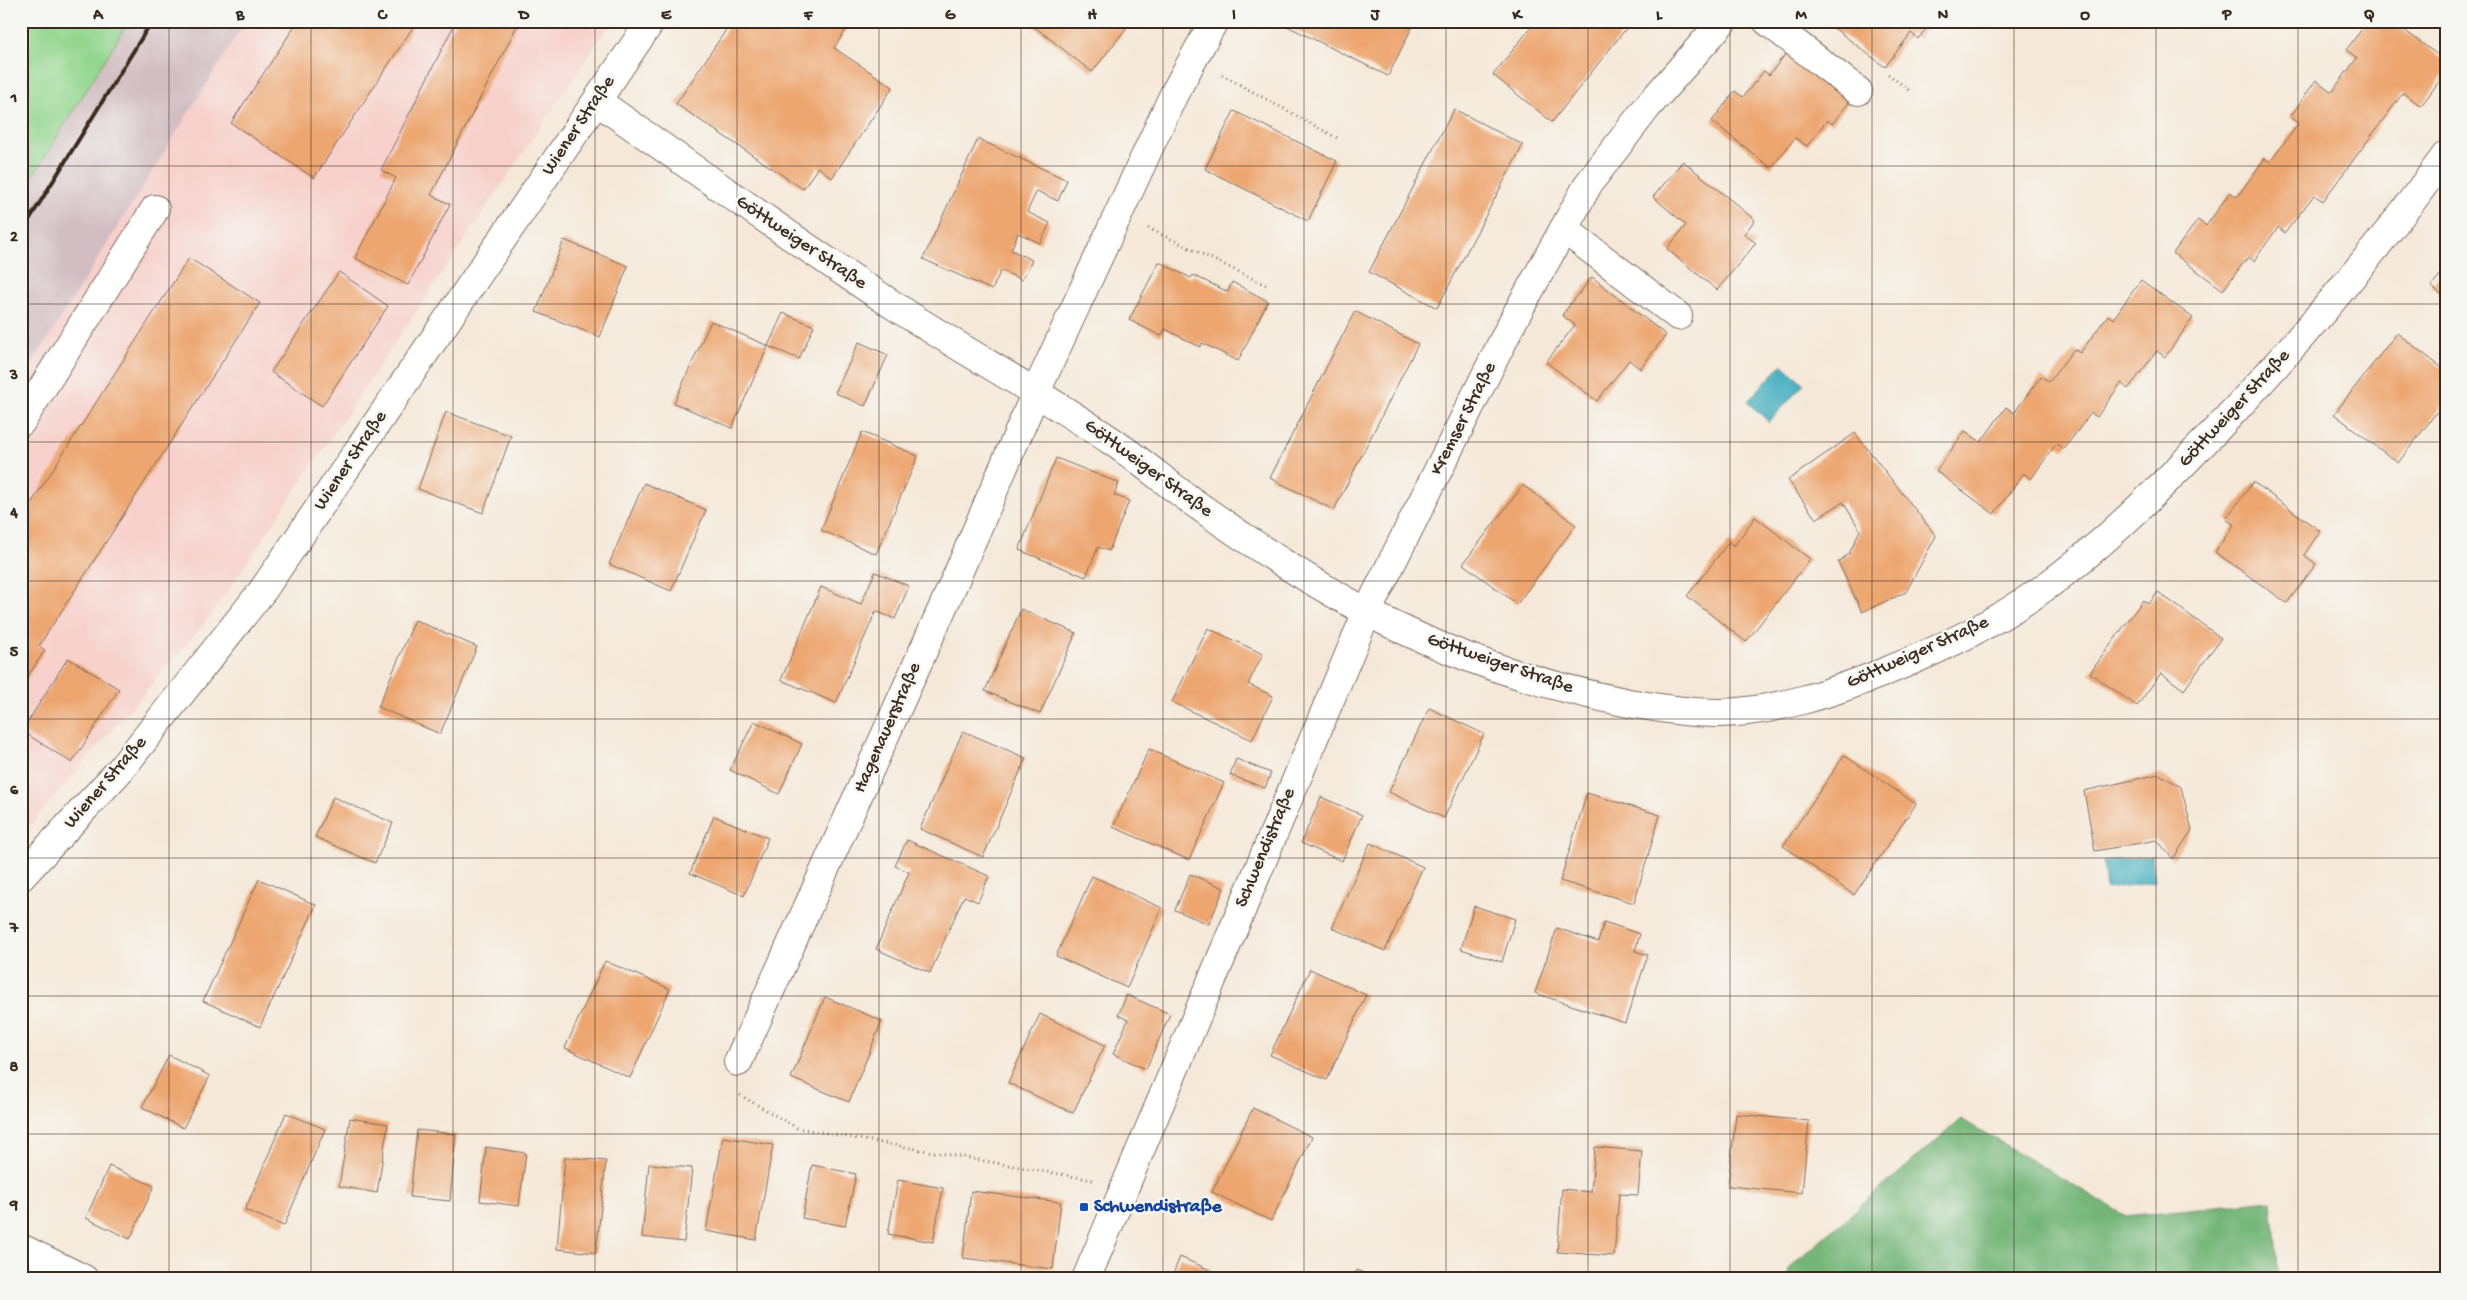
<svg xmlns="http://www.w3.org/2000/svg" width="2467" height="1300" font-family="'Gochi Hand',sans-serif">
<rect width="100%" height="100%" fill="#f6f6f2"/>
<filter id="ink" filterUnits="userSpaceOnUse"><feTurbulence type="fractalNoise" baseFrequency=".02" numOctaves="2"/><feDisplacementMap in="SourceGraphic" scale="10" xChannelSelector="R" yChannelSelector="G"/><feConvolveMatrix kernelMatrix="1 2 1 2 8 2 1 2 1" color-interpolation-filters="sRGB"/></filter>
<filter id="wash" filterUnits="userSpaceOnUse"><feTurbulence type="fractalNoise" baseFrequency=".0096" numOctaves="4" result="noise"/><feDisplacementMap in="SourceGraphic" scale="20" xChannelSelector="R" yChannelSelector="G"/><feGaussianBlur stdDeviation="1.12" result="paint"/><feColorMatrix in="noise" values="0 0 0 0 0 0 0 0 0 0 0 0 0 0 0 0 0 1.4 0 .05"/><feComposite in="paint" operator="in"/></filter>
<g filter="url(#wash)">
<rect width="100%" height="100%" fill="#f5e8d8"/>
<path fill="#f7d0cb" d="M246,21H612L213,613L21,836V382Z"/>
<path fill="#d2bec2" d="M129,21H246L21,382V195Z"/>
<path fill="#92d58d" stroke="#668056" d="M21,21H129L21,195Z"/>
<path fill="#75b678" stroke="#58704b" d="M1961,1119L2126,1216L2271,1200L2278,1279H1789L1788,1269Z"/>
<g fill="#3eabbd" stroke="#3c6a6e">
<path d="M1782,364L1804,384L1769,422L1747,402Z"/>
<path d="M2152,855L2155,882L2106,889L2103,862Z"/>
</g>
<g id="blocks">
<g fill="#eda670">
<path d="M298,21H417L314,178L231,123Z"/>
<path d="M456,21H513L518,24L431,195L450,204L408,285L355,258L396,178L381,170Z"/>
<path d="M732,21H852L834,48L893,87L832,178L818,167L803,189L676,104Z"/>
<path d="M1027,21H1132L1092,72Z"/>
<path d="M1286,21H1415L1388,76L1285,25Z"/>
<path d="M1536,21H1632L1552,122L1493,75Z"/>
<path d="M1825,21H1932L1918,39L1911,33L1885,67Z"/>
<path d="M2368,21H2392L2446,61V72L2421,106L2403,93L2323,201L2314,195L2285,233L2278,227L2254,261L2248,257L2223,290L2173,253L2198,220L2206,226L2230,192L2237,197L2265,158L2270,162L2299,123L2290,117L2316,80L2332,92L2357,58L2346,50Z"/>
<path d="M1791,47L1854,96L1832,124L1827,120L1807,146L1795,138L1771,168L1712,121L1735,91L1743,97L1764,71L1769,75Z"/>
<path d="M1454,109L1523,145L1437,308L1369,272Z"/>
<path d="M1234,111L1337,161L1308,221L1205,169Z"/>
<path d="M978,139L1067,180L1058,201L1037,191L1032,201L1027,212L1050,223L1040,243L1018,233L1011,250L1032,260L1022,280L1001,270L992,290L923,259Z"/>
<path d="M1683,161L1755,220L1744,234L1756,243L1717,290L1667,249L1686,225L1653,197Z"/>
<path d="M564,240L628,266L600,337L536,312Z"/>
<path d="M189,258L260,303L39,646L45,650L21,687V519Z"/>
<path d="M1159,262L1191,278L1193,275L1228,292L1232,282L1268,301L1238,361L1202,343L1200,347L1165,329L1161,336L1129,320Z"/>
<path d="M2446,268V298L2431,286Z"/>
<path d="M339,272L388,306L322,406L271,372Z"/>
<path d="M1592,277L1666,335L1640,369L1629,360L1597,401L1546,362L1575,325L1562,315Z"/>
<path d="M2141,280L2193,318L2165,357L2157,351L2128,389L2121,383L2097,417L2091,413L2064,449L2056,444L2031,479L2024,473L1994,514L1936,471L1965,431L1981,442L2006,407L2014,413L2041,376L2049,382L2074,349L2080,353L2108,315L2113,319Z"/>
<path d="M1355,311L1418,344L1334,510L1270,478Z"/>
<path d="M783,313L814,326L799,359L768,346Z"/>
<path d="M711,321L768,346L732,428L674,403Z"/>
<path d="M2397,333L2446,371V400L2398,463L2334,414Z"/>
<path d="M859,342L888,355L865,406L835,393Z"/>
<path d="M446,412L511,436L483,513L418,489Z"/>
<path d="M862,432L918,456L876,554L821,530Z"/>
<path d="M1855,433L1936,536L1906,592L1862,612L1838,562L1849,554L1860,530L1843,502L1816,519L1788,480Z"/>
<path d="M1056,458L1119,483L1114,495L1129,501L1109,551L1098,547L1086,577L1019,550Z"/>
<path d="M2253,482L2320,531L2304,555L2316,564L2287,603L2215,552L2234,525L2226,519Z"/>
<path d="M644,483L706,510L671,591L609,564Z"/>
<path d="M1523,485L1576,525L1517,604L1463,564Z"/>
<path d="M1755,517L1810,559L1746,642L1687,596L1729,542L1734,546Z"/>
<path d="M875,572L909,586L895,619L876,611L836,703L781,680L821,587L861,604Z"/>
<path d="M2158,592L2221,638L2184,690L2161,673L2137,706L2090,673L2143,600L2149,604Z"/>
<path d="M1021,609L1076,633L1040,714L985,691Z"/>
<path d="M415,620L477,647L440,734L378,707Z"/>
<path d="M1208,628L1263,654L1248,684L1273,696L1252,740L1172,702Z"/>
<path d="M68,658L119,689L72,763L22,731Z"/>
<path d="M1429,708L1484,734L1444,818L1389,792Z"/>
<path d="M754,721L802,744L779,794L730,770Z"/>
<path d="M963,731L1026,758L983,857L920,829Z"/>
<path d="M1149,749L1224,783L1189,860L1113,827Z"/>
<path d="M1844,755L1916,804L1854,895L1783,846Z"/>
<path d="M1236,759L1271,773L1265,788L1230,775Z"/>
<path d="M2159,774L2181,787L2192,830L2173,859L2157,840L2095,851L2084,791Z"/>
<path d="M1587,793L1660,815L1634,903L1560,881Z"/>
<path d="M333,797L393,823L375,863L315,837Z"/>
<path d="M1321,797L1362,815L1342,861L1301,843Z"/>
<path d="M714,816L768,838L744,896L690,873Z"/>
<path d="M907,840L989,876L978,902L964,896L930,973L876,949L909,872L895,866Z"/>
<path d="M1370,843L1423,867L1385,951L1332,928Z"/>
<path d="M1190,874L1224,888L1209,924L1175,910Z"/>
<path d="M1092,876L1162,908L1127,988L1056,956Z"/>
<path d="M259,879L316,905L260,1027L203,1001Z"/>
<path d="M1474,906L1515,919L1502,962L1461,949Z"/>
<path d="M1604,922L1640,934L1635,951L1648,955L1625,1023L1535,993L1557,928L1598,942Z"/>
<path d="M605,961L670,989L630,1078L565,1048Z"/>
<path d="M1310,969L1366,995L1327,1080L1270,1055Z"/>
<path d="M1127,995L1170,1014L1146,1069L1113,1054L1128,1020L1118,1015Z"/>
<path d="M825,997L882,1021L849,1102L791,1078Z"/>
<path d="M1040,1014L1105,1045L1073,1113L1008,1083Z"/>
<path d="M169,1055L210,1076L183,1128L142,1107Z"/>
<path d="M1253,1108L1312,1137L1271,1221L1212,1192Z"/>
<path d="M286,1113L325,1129L284,1226L245,1210Z"/>
<path d="M1736,1114L1809,1121L1802,1193L1728,1186Z"/>
<path d="M350,1118L388,1124L377,1193L339,1186Z"/>
<path d="M417,1130L456,1134L450,1201L410,1197Z"/>
<path d="M723,1137L773,1145L756,1240L706,1231Z"/>
<path d="M486,1147L526,1153L519,1206L480,1201Z"/>
<path d="M1595,1147L1642,1151L1638,1195L1619,1194L1614,1256L1557,1252L1562,1189L1591,1192Z"/>
<path d="M565,1157L606,1161L596,1253L557,1249Z"/>
<path d="M649,1164L692,1168L684,1242L642,1237Z"/>
<path d="M812,1165L856,1174L845,1226L802,1218Z"/>
<path d="M109,1166L154,1186L130,1239L86,1218Z"/>
<path d="M898,1180L943,1188L933,1242L888,1234Z"/>
<path d="M971,1191L1061,1202L1053,1269L963,1258Z"/>
<path d="M1180,1257L1231,1279H1171Z"/>
<path d="M1357,1270L1377,1279H1353Z"/>
</g>
</g>
</g>
<g filter="url(#ink)">
<use href="#blocks" fill-opacity="0" stroke="#7c6c5f" stroke-width="1"/>
<g fill="none" stroke-linecap="round" stroke-linejoin="round">
<g stroke="#7c6c5f" stroke-width="30">
<g id="minor">
<path d="M1767,21L1858,91"/>
<path d="M597,101C692,168 787,235 884,299C959,349 1038,391 1113,442C1144,463 1172,488 1203,509C1255,546 1309,581 1365,611C1447,654 1538,685 1629,703C1659,708 1689,713 1719,713C1774,712 1831,693 1882,673C1937,651 1993,625 2041,590C2106,544 2160,488 2215,431C2298,344 2375,253 2446,155"/>
<path d="M1564,229L1678,316"/>
<path d="M21,422L155,209"/>
<path d="M738,1062L956,578L1036,392L1174,94L1214,21"/>
<path d="M21,1248L84,1279"/>
<path d="M1086,1279L1367,612L1516,315L1589,183L1648,106L1723,21"/>
</g>
</g>
<g stroke="#7c6c5f" stroke-width="30">
<path id="major" d="M21,877L121,769L263,590L651,21"/>
</g>
<g stroke="#7c6c5f" stroke-width="3" stroke-dasharray="1 4" stroke-linecap="butt">
<path d="M1888,74L1910,91"/>
<path d="M1222,75L1339,139"/>
<path d="M1148,228L1266,285"/>
<path d="M740,1095L797,1128L1093,1180"/>
</g>
<use href="#minor" stroke="#fff" stroke-width="28"/>
<use href="#major" stroke="#fff" stroke-width="28"/>
<path stroke="#3b2a1e" stroke-width="4" d="M21,233L152,21"/>
</g>
</g>
<path fill="none" stroke="#3b2a1e" stroke-width="1" stroke-opacity="0.55" d="M169,21V1279M311,21V1279M453,21V1279M595,21V1279M737,21V1279M879,21V1279M1021,21V1279M1163,21V1279M1304,21V1279M1446,21V1279M1588,21V1279M1730,21V1279M1872,21V1279M2014,21V1279M2156,21V1279M2298,21V1279M21,166H2446M21,304H2446M21,442H2446M21,581H2446M21,719H2446M21,858H2446M21,996H2446M21,1134H2446"/>
<rect fill="#1a4fb4" stroke="#f6f6f2" stroke-width="2" x="1079" y="1202" width="10" height="10" rx="2.5"/>
<g text-anchor="middle" dominant-baseline="central" stroke-width="5" stroke-linejoin="round" paint-order="stroke">
<g font-size="19" fill="#3b2a1e" stroke="#f6f6f2">
<text transform="translate(579 126) rotate(-56)">Wiener Straße</text>
<text transform="translate(801 243) rotate(34)">Göttweiger Straße</text>
<text transform="translate(2235 409) rotate(-47)">Göttweiger Straße</text>
<text transform="translate(1464 419) rotate(-63)">Kremser Straße</text>
<text transform="translate(351 461) rotate(-56)">Wiener Straße</text>
<text transform="translate(1148 469) rotate(36)">Göttweiger Straße</text>
<text transform="translate(1918 653) rotate(-24)">Göttweiger Straße</text>
<text transform="translate(1500 664) rotate(19)">Göttweiger Straße</text>
<text transform="translate(888 728) rotate(-66)">Hagenauerstraße</text>
<text transform="translate(106 783) rotate(-49)">Wiener Straße</text>
<text transform="translate(1266 848) rotate(-67)">Schwendistraße</text>
</g>
<g font-size="19" font-weight="bold" fill="#164399" stroke="#f6f6f2" text-anchor="start">
<text x="1094" y="1207">Schwendistraße</text>
</g>
</g>
<rect width="2467" height="1300" fill="none" stroke="#f6f6f2" stroke-width="55"/>
<rect x="28" y="28" width="2412" height="1244" fill="none" stroke="#3b2a1e" stroke-width="2"/>
<g font-size="16" text-anchor="middle" font-weight="bold" fill="#3b2a1e">
<text x="98" y="19">A</text>
<text x="240" y="19">B</text>
<text x="382" y="19">C</text>
<text x="524" y="19">D</text>
<text x="666" y="19">E</text>
<text x="808" y="19">F</text>
<text x="950" y="19">G</text>
<text x="1092" y="19">H</text>
<text x="1234" y="19">I</text>
<text x="1375" y="19">J</text>
<text x="1517" y="19">K</text>
<text x="1659" y="19">L</text>
<text x="1801" y="19">M</text>
<text x="1943" y="19">N</text>
<text x="2085" y="19">O</text>
<text x="2227" y="19">P</text>
<text x="2369" y="19">Q</text>
<text x="14" y="102">1</text>
<text x="14" y="241">2</text>
<text x="14" y="379">3</text>
<text x="14" y="517">4</text>
<text x="14" y="656">5</text>
<text x="14" y="794">6</text>
<text x="14" y="932">7</text>
<text x="14" y="1071">8</text>
<text x="14" y="1209">9</text>
</g>
</svg>
